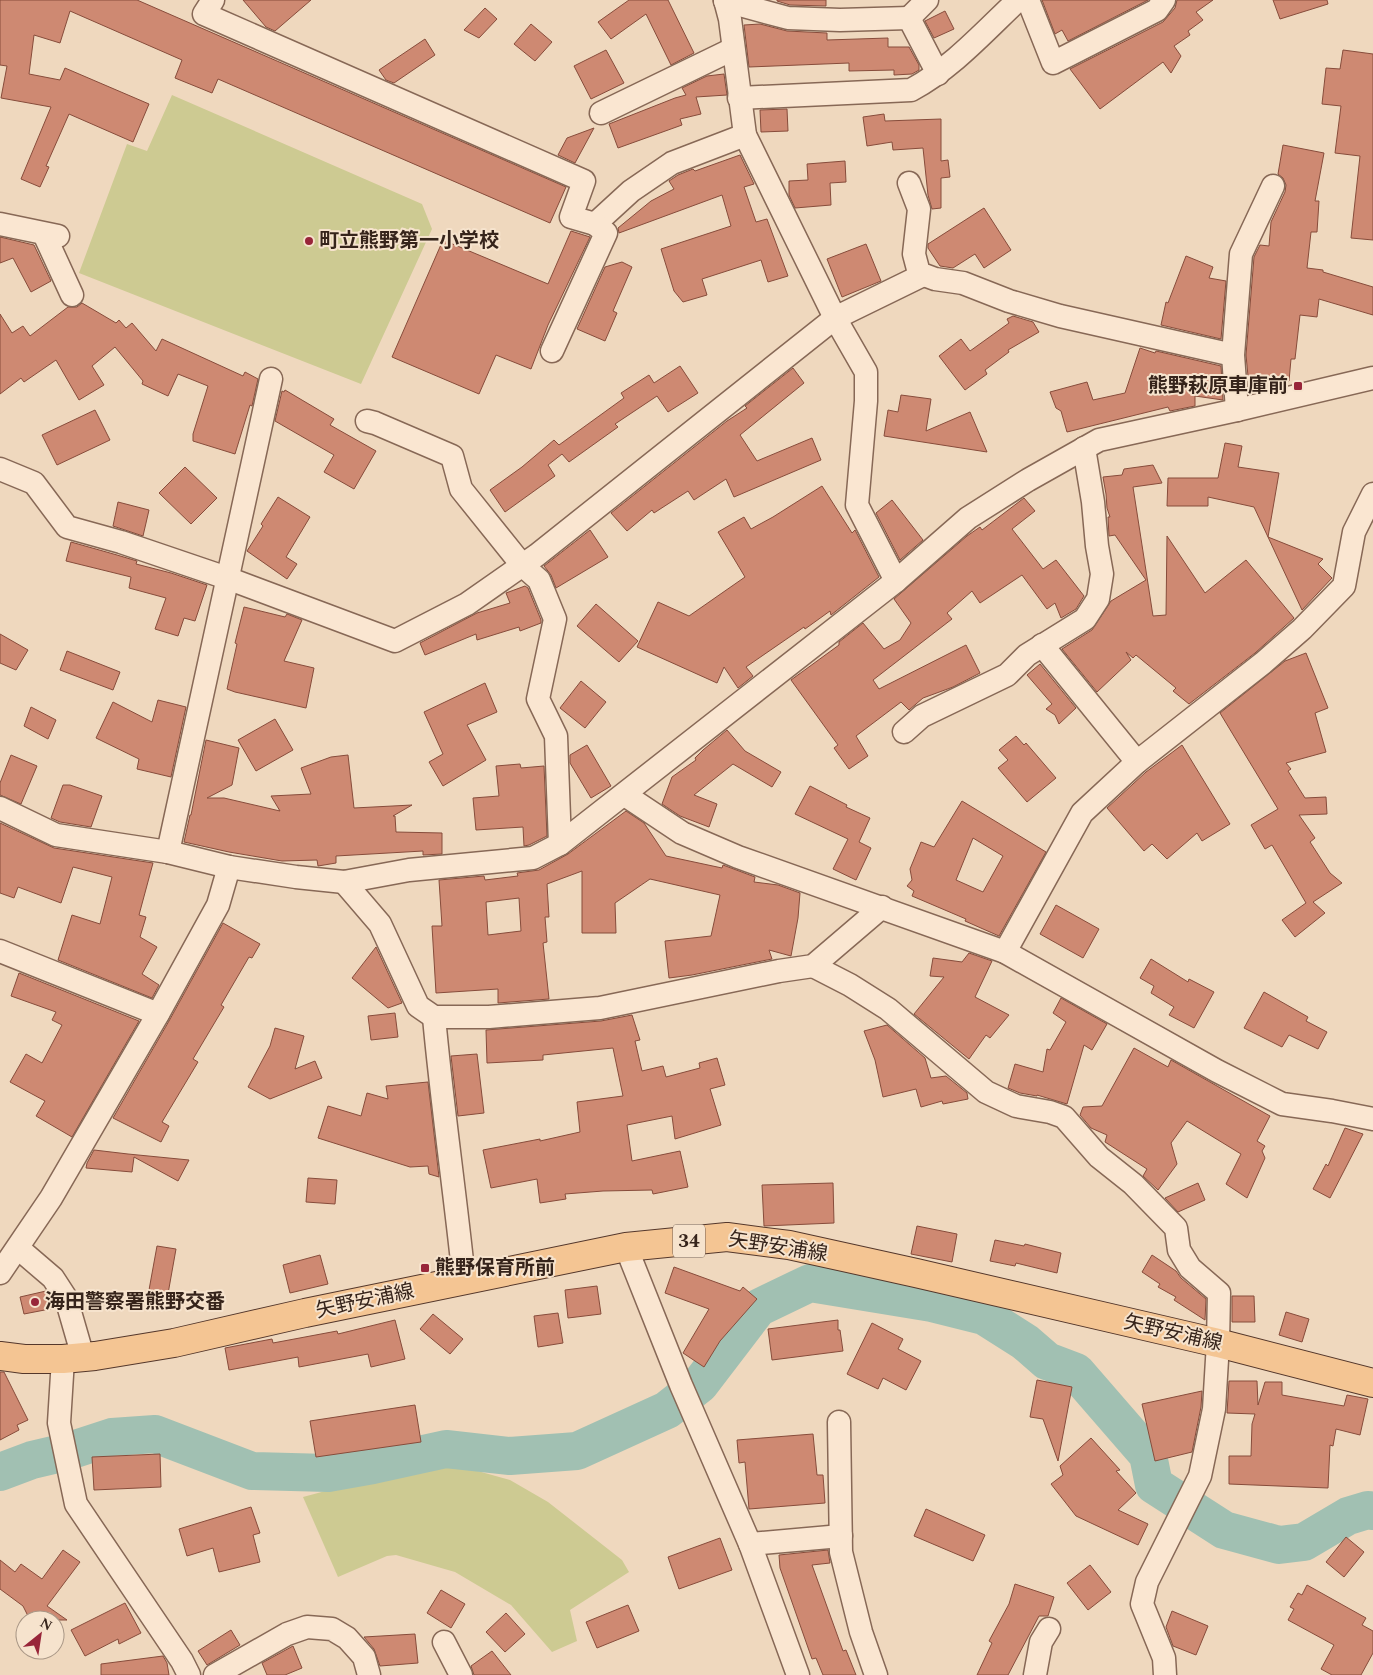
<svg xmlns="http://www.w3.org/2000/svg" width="1373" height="1675" font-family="Spectral,'Noto Sans JP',serif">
<rect width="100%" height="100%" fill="#efd8be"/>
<g fill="#cdca92">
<path d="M172,95L422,204L432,229L361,384L79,273L127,144L147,151Z"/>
<path d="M430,1463L474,1470L510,1480L548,1502L622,1560L629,1572L570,1610L577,1641L552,1652L511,1605L455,1572L396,1555L387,1556L338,1577L303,1497Z"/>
</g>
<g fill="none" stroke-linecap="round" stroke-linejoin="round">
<path stroke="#a1c0b2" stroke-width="38" d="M0,1472L32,1460L66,1452L112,1437L155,1434L252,1471L328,1473L373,1465L446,1449L510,1456L577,1451L667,1410L700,1384L758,1308L810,1283L932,1303L984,1316L1025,1342L1047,1361L1076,1372L1148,1455L1154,1485L1224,1530L1279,1545L1304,1542L1348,1516L1368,1510L1373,1511"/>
</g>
<g fill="#ce8972" stroke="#874c3b" fill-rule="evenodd">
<path d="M0,0H137L566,187L550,223L218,79L212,93L175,78L182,60L70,11L60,43L34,35L29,74L60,80L65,68L149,104L133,142L69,114L46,166L49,167L40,187L21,179L51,107L1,98L7,66L0,65Z"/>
<path d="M243,0H311L275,31L266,27Z"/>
<path d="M629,0H668L694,53L671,65L646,14L611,39L598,22Z"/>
<path d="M777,0H826V6L790,5L777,1Z"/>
<path d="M1042,0H1148L1068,41L1062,30L1055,34Z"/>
<path d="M1177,0H1213L1196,12L1203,20L1188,31L1190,35L1174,46L1181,56L1171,73L1163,62L1100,109L1070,69L1163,22L1175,8Z"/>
<path d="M1273,0H1327L1328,4L1280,19Z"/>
<path d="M485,8L497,19L479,38L464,30Z"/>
<path d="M945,11L954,29L934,38L925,21Z"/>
<path d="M531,24L552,42L535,61L514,44Z"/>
<path d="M760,24L787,31L827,33V40L888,38V47H909L919,65V70L912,74L894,75V70L849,71V63L749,67L744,25Z"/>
<path d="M425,39L435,55L394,83L386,80L379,70Z"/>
<path d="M606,50L624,83L591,99L574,66Z"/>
<path d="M1343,50L1373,54V240L1351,238L1360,156L1335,153L1341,106L1322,104L1326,68L1340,69Z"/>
<path d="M724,74L727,95L696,97L701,114L680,119L682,125L618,148L609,124L675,98L686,95L682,88L707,76Z"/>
<path d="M787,109L788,131L761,132L760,110Z"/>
<path d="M884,114L885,121L941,119V161L948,160L950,177L941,178V208L932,209L928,195L923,148L893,150L892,142L867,146L863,117Z"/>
<path d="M594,128L575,163L558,155L567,138Z"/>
<path d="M1283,145L1324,153L1315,201H1319L1317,232H1311L1307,268L1323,270V272L1373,287V315L1319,299L1317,317L1300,315L1295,359H1291L1289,381L1248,376L1246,355L1254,257L1260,245L1269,246L1271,222L1285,192L1286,185L1283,178L1278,174Z"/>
<path d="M740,155L754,184L744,187L756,222L767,219L788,276L768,282L761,260L702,279L707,295L683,302L674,291L661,249L731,226L722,195L619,233L618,228L651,201L674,189L669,181L678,175L693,169L695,171Z"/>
<path d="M845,161L846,182L830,183L831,205L795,208L789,195V181L808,180L807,164Z"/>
<path d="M984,208L1011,250L984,268L975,254L953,268L940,266L928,248V244Z"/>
<path d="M571,231L590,237L548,325L531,369L496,355L479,394L392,357L443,240L548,284Z"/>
<path d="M0,237L34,245L51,281L31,292L13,258L0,263Z"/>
<path d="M866,244L881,281L842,297L827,259Z"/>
<path d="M1186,256L1213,267L1209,278L1226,281L1221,339L1161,325L1166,302L1168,303Z"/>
<path d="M622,262L632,267L613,311L617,313L605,341L577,329L605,267Z"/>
<path d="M82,303L116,323L119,320L126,328L132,323L156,351L162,339L243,376L245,372L258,379L252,406L250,405L235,454L193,441V434L208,386L178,374L168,396L142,384L143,381L115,347L92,366L104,385L79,400L56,360L24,382L21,378L0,394V314L12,333L23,326L30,336L68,307H77Z"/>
<path d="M1013,316L1033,322L1039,332L1008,350L1009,352L985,370L987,374L965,390L939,356L961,339L970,351L1009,323L1007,319Z"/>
<path d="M1140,348L1155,353L1156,351L1221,366L1223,400L1195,396V406L1170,411L1168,407L1067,432L1061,411L1056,408L1050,392L1087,382L1093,400L1125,393Z"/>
<path d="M680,366L698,393L668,412L657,396L615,424L618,427L569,462L562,454L548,465L555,476L505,512L490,490L522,467L554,440L559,445L624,398L621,393L649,375L654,383Z"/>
<path d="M793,368L804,383L740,435L757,461L812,438L821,460L734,497L726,479L694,500L688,491L654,513L652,510L627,531L611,513L727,421L747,408L745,406Z"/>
<path d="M285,390L334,419L330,425L376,451L354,489L324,472L334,455L275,421L282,391L284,392Z"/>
<path d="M901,395L931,399L926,431L970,412L987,452L884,436L888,410L898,412Z"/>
<path d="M95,410L110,440L57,465L42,435Z"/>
<path d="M1225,443L1242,446L1238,467L1279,473L1268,537L1254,507L1208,497V506H1167L1168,478H1218Z"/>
<path d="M1153,465L1162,483L1133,487L1153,616L1166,615L1167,536L1205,593L1246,560L1294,618L1255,653L1189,704L1173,691L1176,688L1136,655L1133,658L1126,652L1131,660L1097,692L1062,649L1092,630L1111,601L1146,580L1115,535L1109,536L1108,517H1110L1107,508L1106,494L1103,477L1122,475L1124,469Z"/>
<path d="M185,467L217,498L191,524L159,493Z"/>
<path d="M822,486L852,533L855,530L879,577L831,615L830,611L805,629L804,627L746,667L753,676L738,688L724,667L717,683L637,647L658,602L689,616L745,577L718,532L744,517L751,529L773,517Z"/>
<path d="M278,497L310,517L286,557L297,564L287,579L247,551L263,526L261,524Z"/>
<path d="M1024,498L1035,511L1012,529L1043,569L1056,560L1084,596L1076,609L1061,618L1055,603L1047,609L1022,575L980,603L972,591L947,613L952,619L873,680L879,689L966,645L980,673L953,687L923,698L909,710L901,702L856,736L868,756L849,769L834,748L838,745L791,680L839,645V642L863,623L884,649L900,640L911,623L894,599L967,536L980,527L982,530Z"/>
<path d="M892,500L923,540L900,560L876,513Z"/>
<path d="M118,502L149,510L143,536L113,526Z"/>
<path d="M590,530L608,557L556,588L551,575L544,566Z"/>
<path d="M1268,537L1323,559L1318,564L1332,578L1302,610Z"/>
<path d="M71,542L117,555L137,561L136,564L171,573L207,585L195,621L184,618L178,636L155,629L166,598L129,588L131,577L66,561Z"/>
<path d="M525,586L528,588L541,620V623L520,631L519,627L477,640L476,634L425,655L420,643L477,613L510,603L506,593Z"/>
<path d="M596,604L638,641L619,662L577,626Z"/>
<path d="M244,607L285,617L287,614L302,620L284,661L314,668L306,708L235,692L227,689L237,644L235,643Z"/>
<path d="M0,634L28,650L16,670L0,663Z"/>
<path d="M67,651L120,672L113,690L60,670Z"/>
<path d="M1306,653L1328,708L1315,713L1326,752L1286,763L1291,769L1288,771L1305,798L1326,797L1327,814L1299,815L1315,838L1310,842L1330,873L1342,883L1313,902L1325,913L1295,937L1282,920L1306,903L1272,845L1265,849L1251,825L1278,809L1220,713L1285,661Z"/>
<path d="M1040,664L1076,708L1059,724L1055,715L1046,709L1052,704L1027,675Z"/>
<path d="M581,681L606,702L585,728L560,708Z"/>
<path d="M485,683L497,712L467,725L486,760L443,786L429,762L443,754L424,712Z"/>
<path d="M158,700L186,707L171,777L137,769L139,759L96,738L113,702L152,722Z"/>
<path d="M31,707L56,720L48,739L24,726Z"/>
<path d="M275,719L293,750L256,771L238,740Z"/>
<path d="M727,730L745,751L781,772L772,787L733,764L694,795L717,804L709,827L680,816L662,804L672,777L696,760L695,758L703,750Z"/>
<path d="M1016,736L1024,745L1026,743L1056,778L1027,802L998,768L1008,760L999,750Z"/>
<path d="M206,740L239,748L232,785L207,798H224L280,811L271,796L311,794L301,768L331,757L348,755L354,808L412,805L393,816H395L396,832L442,833V854L423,855V851L336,856V863L318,866L317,860L282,861L229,852L184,842L190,815H191Z"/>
<path d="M587,745L611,786L591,798L570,763V755Z"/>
<path d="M1182,745L1230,824L1202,841L1197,833L1167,859L1152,844L1144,851L1107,808L1146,772Z"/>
<path d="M11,755L37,766L21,804L0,795V783Z"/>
<path d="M520,764L521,768L544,766L547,836L529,845L524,846L523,827L476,830L473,798L499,796L496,766Z"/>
<path d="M63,785H70L102,796L91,827L60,822L51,818Z"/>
<path d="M810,786L847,805L846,807L870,818L859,842L871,848L856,880L833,869L848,839L795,814Z"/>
<path d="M962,801L1046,852L999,936L965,921L966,919L912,896L914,891L907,886L912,880L910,869L921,842L934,847ZM973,838L1003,856L983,892L956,880Z"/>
<path d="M626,811L644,823L666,856L722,868L723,865L755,877L754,882L778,885L800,893L798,918L791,956L769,950L772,959L692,975L669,978L665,941L711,936L720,895L650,879L615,903L616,933H582V871L547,884L549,917H545L547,942L543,943L549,999L498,1003V989L436,993L432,926H442L439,880L484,876L485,880L518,876L517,873L539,870L568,854ZM519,898L521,931L488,935L486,902Z"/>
<path d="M0,823L54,848L153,863L139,915L146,917L140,937L157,947L142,974L159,985L152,998L58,960L72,915L100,924L112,877L73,867L61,903L18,887L14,898L0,893Z"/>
<path d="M1056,905L1099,929L1083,958L1040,934Z"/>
<path d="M223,923L260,944L252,958L249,957L221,1005L224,1007L193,1059L198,1062L162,1122L169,1126L161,1142L113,1118L169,1021Z"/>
<path d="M376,947L402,1003L388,1008L352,978Z"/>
<path d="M969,953L992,961L975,997L1009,1015L990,1038L986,1035L969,1059L914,1014L944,977L930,976L933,958L962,962Z"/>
<path d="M1151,959L1188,982L1189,979L1214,992L1194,1028L1169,1015L1174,1007L1151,993L1154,986L1140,978Z"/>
<path d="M19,973L139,1021L72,1137L36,1116L45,1101L10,1082L26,1054L42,1063L62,1025L52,1020L56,1012L11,996Z"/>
<path d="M1264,992L1308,1017L1306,1021L1327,1032L1318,1049L1289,1035L1282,1047L1244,1028Z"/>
<path d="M1061,998L1107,1024L1092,1050L1084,1045L1067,1104L1037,1095V1096L1020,1093L1008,1088L1015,1064L1043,1072L1047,1049L1050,1050L1066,1022L1053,1013Z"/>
<path d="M395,1013L398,1037L371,1040L368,1016Z"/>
<path d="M632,1015L640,1040L635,1041L642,1071L663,1066L666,1077L700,1068L699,1063L717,1058L725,1085L710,1089L721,1125L675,1139L672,1116L627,1125L632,1161L680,1151L688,1187L653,1194L652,1190L603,1191L565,1194L566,1199L540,1203L537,1179L491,1188L483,1150L540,1139V1141L580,1132L577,1102L623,1096L613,1048L543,1055V1060L487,1063L486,1030L601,1021Z"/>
<path d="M887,1025L925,1058L931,1078L946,1076L967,1093L968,1099L943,1104L942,1101L921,1107L916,1089L883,1097L875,1060L864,1031Z"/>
<path d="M275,1028L304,1036L295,1069L315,1061L322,1078L270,1099L248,1087L270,1046Z"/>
<path d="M1134,1048L1168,1067L1171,1060L1270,1116L1257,1141L1265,1146L1262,1151L1265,1158L1247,1198L1226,1184L1241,1154L1187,1121L1171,1143L1177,1164L1158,1190L1143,1176L1147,1169L1105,1142L1107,1135L1091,1128L1080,1115L1083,1107L1102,1106Z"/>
<path d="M477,1054L484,1113L458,1116L451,1056Z"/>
<path d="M428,1082L439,1177L429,1174L428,1166L410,1167L318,1138L328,1106L361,1116L367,1093L388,1099L386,1086Z"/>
<path d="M1345,1128L1363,1134L1330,1198L1313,1189L1326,1164L1328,1166Z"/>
<path d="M94,1150L128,1154L189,1160L178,1181L134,1157L132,1172L86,1168L87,1163Z"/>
<path d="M308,1178L337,1180L335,1204L306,1202Z"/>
<path d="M833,1183L834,1223L764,1226L762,1185Z"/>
<path d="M1198,1183L1205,1200L1178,1212L1165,1198Z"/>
<path d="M917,1226L957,1234L952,1262L911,1254Z"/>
<path d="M995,1240L1024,1246L1025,1244L1061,1253L1057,1273L1016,1263L1015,1266L990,1261Z"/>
<path d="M157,1246L176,1249L166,1305L147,1301Z"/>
<path d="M320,1255L328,1284L290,1293L283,1265Z"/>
<path d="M1152,1255L1176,1271L1181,1278L1206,1299L1205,1320L1174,1300L1176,1297L1158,1287L1160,1284L1142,1272Z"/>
<path d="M674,1267L740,1291L743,1287L757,1299L720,1341L704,1367L683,1353L709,1309L665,1293Z"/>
<path d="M597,1286L601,1314L568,1318L565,1290Z"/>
<path d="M46,1291L55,1308L24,1314L20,1297Z"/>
<path d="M1232,1296H1254L1255,1322H1232Z"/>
<path d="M1286,1312L1309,1319L1302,1342L1279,1335Z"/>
<path d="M558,1313L563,1343L538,1347L534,1316Z"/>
<path d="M433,1314L463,1339L450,1354L420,1329Z"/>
<path d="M395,1320L405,1359L371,1367L368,1354L299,1367L298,1357L229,1370L225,1348L272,1339L273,1343L337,1331L338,1334Z"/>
<path d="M838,1320V1330H840L843,1351L772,1360L768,1329Z"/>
<path d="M872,1323L903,1339L898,1349L921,1361L906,1390L883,1378L878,1389L847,1374Z"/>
<path d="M0,1372H4L28,1420L17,1425L19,1430L0,1440Z"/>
<path d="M1037,1380L1072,1387L1058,1461L1043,1419L1030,1417Z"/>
<path d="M1229,1381H1257L1258,1405L1265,1382H1282V1395L1344,1406L1347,1395L1368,1399L1360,1435L1336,1429L1333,1446L1330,1445L1328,1488L1229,1484V1456H1251L1252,1424L1255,1414L1227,1413Z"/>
<path d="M1202,1391L1201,1407L1192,1452L1155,1461L1142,1404Z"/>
<path d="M415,1405L421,1442L316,1457L310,1421Z"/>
<path d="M813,1434L817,1475H823L825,1503L749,1509L745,1462L739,1463L737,1440Z"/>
<path d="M1091,1438L1120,1470L1116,1471L1136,1493L1118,1510L1148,1524L1138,1545L1076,1516L1051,1484L1063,1475L1060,1466Z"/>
<path d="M160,1454L161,1487L94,1490L92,1457Z"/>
<path d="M251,1507L260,1533L253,1535L260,1562L219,1572L213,1548L187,1556L179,1529Z"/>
<path d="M926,1509L985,1535L973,1561L914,1536Z"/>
<path d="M1346,1537L1364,1552L1344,1577L1326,1562Z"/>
<path d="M720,1538L732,1570L679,1589L668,1557Z"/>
<path d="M63,1550L80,1562L47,1606L67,1620H30L23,1606L0,1589V1560L15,1572L21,1564L42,1579Z"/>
<path d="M828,1550L830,1563L812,1565L843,1651L846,1650L856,1675H823L816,1658L812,1659L780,1568L779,1555Z"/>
<path d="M1090,1565L1111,1592L1088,1610L1067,1583Z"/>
<path d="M1015,1584L1054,1597L1048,1616H1039L1008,1675H977L992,1643L989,1641L1009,1604Z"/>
<path d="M1307,1585L1366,1618L1362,1625L1373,1631V1653L1361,1675H1332L1321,1669L1334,1645L1288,1620L1294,1609L1290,1607L1298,1593L1302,1595Z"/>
<path d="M441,1590L465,1604L451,1628L427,1613Z"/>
<path d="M125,1603L141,1633L119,1644L118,1639L85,1656L71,1630Z"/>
<path d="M628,1605L639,1631L597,1648L586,1622Z"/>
<path d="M1172,1611L1208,1626L1196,1655L1173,1646L1166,1627Z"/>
<path d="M506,1613L525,1634L505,1652L486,1632Z"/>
<path d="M231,1630L240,1645L207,1665L198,1651Z"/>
<path d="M415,1634L418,1663L380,1666L374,1649L364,1637Z"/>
<path d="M293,1646L302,1668L285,1675H267L262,1663Z"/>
<path d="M492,1651L511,1675H474L471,1666Z"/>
<path d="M163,1656L167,1663L169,1675H101V1664Z"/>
</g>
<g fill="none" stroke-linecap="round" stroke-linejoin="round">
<g stroke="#876856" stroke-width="25">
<g id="street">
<path d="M213,0L204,14L584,181L571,217L595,224L631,191L672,163L745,135"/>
<path d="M725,0L730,19L745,135L835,318L866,372V401L857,505L896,581"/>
<path d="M1028,0L1053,63L1157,10L1164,0"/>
<path d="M725,1L788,18L840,20L909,18L938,74"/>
<path d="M909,18L927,0"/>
<path d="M739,98L911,90C952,68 984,32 1018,0"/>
<path d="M601,113L733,49"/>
<path d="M909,183L919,209L914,254L919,273L935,279L963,283L1009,301L1060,316L1233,355"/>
<path d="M0,224L58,236"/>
<path d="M44,234L72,295"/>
<path d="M552,351L606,233L595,224"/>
<path d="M1237,410L1233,355L1241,254L1273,186"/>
<path d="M367,421L375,423L452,456L461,489L522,565L539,580L555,619L538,699L556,736L560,844"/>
<path d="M0,469L34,483L67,527L121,542L227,578L395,641L467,604L537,555L835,318L923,275"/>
<path d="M1042,645L1137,762"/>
<path d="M904,732L922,716L1007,675L1027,655L1085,619L1098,599L1102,574L1097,546L1093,502L1084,448"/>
<path d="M625,795L682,833L738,857L1005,952L1217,1071L1282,1104L1332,1111L1373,1119"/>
<path d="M0,808L56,835L168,852L229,867L296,877L344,882L409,870L533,858L560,844L896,581L968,518L1028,480L1099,440L1237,410L1373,378"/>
<path d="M168,852L271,379"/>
<path d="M344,882L380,924L418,1006L434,1017H489L600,1008L779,971L813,966L882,907"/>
<path d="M0,951L158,1014"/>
<path d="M1005,952L1082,813L1137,762L1263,663L1302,629L1344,586L1354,532L1373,494"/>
<path d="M813,966L850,985L888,1009L986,1092L1016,1106L1050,1112L1064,1117L1099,1157L1133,1184L1176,1228L1179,1250L1190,1268L1219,1293L1218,1343L1214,1409L1200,1476L1147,1582L1142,1604L1164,1658L1165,1675"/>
<path d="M434,1017C442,1105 455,1192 464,1280"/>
<path d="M626,1247L681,1385L750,1544L798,1675"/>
<path d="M18,1248L53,1278L66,1298L83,1357"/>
<path d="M0,1273L51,1198L158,1014L218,905L229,867"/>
<path d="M63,1359L59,1423L76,1504L182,1661L189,1675"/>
<path d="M839,1422L841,1552L861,1632L876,1675"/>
<path d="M750,1544L841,1536"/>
<path d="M444,1642L461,1675"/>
<path d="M215,1675L287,1634L307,1627L332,1629L347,1638L364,1657L369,1675"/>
<path d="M1035,1675L1041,1642L1049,1629"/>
</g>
</g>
<g stroke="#54372b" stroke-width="30">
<path id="primary" d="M0,1356L24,1359H63L95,1356L174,1343L305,1313L626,1247L727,1237L789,1245L916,1273L1218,1343L1373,1383"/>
</g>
<use href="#street" stroke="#fae6d1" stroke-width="22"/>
<use href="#primary" stroke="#f4c593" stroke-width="28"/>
</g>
<g fill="#982539" stroke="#f6e3cd" stroke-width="2">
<circle cx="309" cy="241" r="5"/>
<rect x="1293" y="381" width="10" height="10" rx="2.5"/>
<rect x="420" y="1263" width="10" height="10" rx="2.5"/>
<circle cx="35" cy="1302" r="5"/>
</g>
<g text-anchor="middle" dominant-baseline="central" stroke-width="4" stroke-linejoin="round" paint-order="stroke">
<rect fill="#f6e3cd" stroke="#705d50" stroke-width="1" x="673" y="1224.5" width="32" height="33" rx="4"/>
<g font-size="19" font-weight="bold" fill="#36241b">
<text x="689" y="1241">34</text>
</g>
<g font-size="20" font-weight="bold" fill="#36241b" stroke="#f6e3cd" text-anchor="start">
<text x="319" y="241">町立熊野第一小学校</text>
<text x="1288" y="386" text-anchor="end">熊野萩原車庫前</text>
<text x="435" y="1268">熊野保育所前</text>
<text x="45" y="1302">海田警察署熊野交番</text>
</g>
<g font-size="20" fill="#36241b" stroke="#f6e3cd">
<text transform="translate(778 1247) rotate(9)">矢野安浦線</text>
<text transform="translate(365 1301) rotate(-12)">矢野安浦線</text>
<text transform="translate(1173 1333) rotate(13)">矢野安浦線</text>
</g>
</g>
<g transform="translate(40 1635) rotate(30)"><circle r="24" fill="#f6e3cd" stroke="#a99786"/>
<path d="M0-4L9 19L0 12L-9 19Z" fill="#982539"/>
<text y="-8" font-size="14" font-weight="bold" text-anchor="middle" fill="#36241b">N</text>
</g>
</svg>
